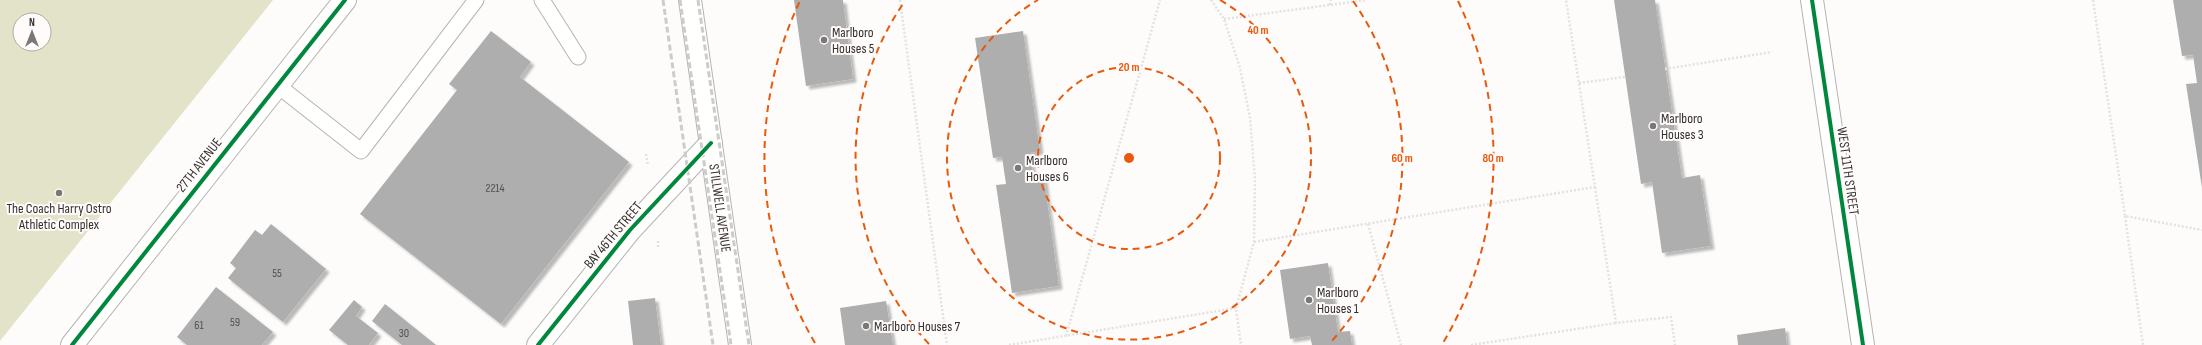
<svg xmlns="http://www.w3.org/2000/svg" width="2202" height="345" font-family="'Sofia Sans Condensed',sans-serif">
<defs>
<filter id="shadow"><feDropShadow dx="3.5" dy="3.5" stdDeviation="1" flood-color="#0004"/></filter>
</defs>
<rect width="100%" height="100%" fill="#fdfcfb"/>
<path fill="#e2e3c9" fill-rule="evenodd" d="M0,0H273L0,341ZM20,20H44V44H20Z"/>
<g fill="#aeaeaf" filter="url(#shadow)">
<path d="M794,0H843L853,79L806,86Z"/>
<path d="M1614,0H1655L1682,178L1700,175L1711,246L1662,253L1652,182L1641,184Z"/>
<path d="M2173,0H2202V188L2186,84L2197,83L2193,55L2182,56Z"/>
<path d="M491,31L531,62L520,77L629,162L501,324L360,214L457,90L449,84Z"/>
<path d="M1023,31L1040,151L1030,153L1034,180L1044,178L1059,286L1012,293L996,185L1006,184L1002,157L993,158L975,38Z"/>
<path d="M271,224L326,269L283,322L228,278L236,268L230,263L255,230L262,235Z"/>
<path d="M1328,263L1338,332L1350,331L1352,345H1312L1310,336L1290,339L1280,270Z"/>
<path d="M216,287L273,332L262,345H187L177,337Z"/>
<path d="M655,298L661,345H633L628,301Z"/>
<path d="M354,300L362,307L356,316L378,333L369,345H348L329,330Z"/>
<path d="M886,301L893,345H845L840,308Z"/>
<path d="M385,304L436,345H402L372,321Z"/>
<path d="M1785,328L1787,345H1738L1737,335Z"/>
</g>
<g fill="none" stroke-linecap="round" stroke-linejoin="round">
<g stroke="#b7b4b3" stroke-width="17">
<g id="lane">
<path d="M542,0L578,57"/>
<path d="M277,85L361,151L476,0"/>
</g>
</g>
<g stroke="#b7b4b3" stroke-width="24">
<g id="street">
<path d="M1812,0L1863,345"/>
<path d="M72,345L345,0"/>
<path d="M538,345L630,230L711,143"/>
</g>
</g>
<g stroke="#b7b4b3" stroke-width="24">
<path id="secondary" d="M690,0L740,345"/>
</g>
<g stroke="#e3e2e2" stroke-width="2.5" stroke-dasharray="2 2" stroke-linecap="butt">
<path d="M900,0L947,345"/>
<path d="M1211,0L1224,19L1240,68L1250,118L1255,180L1254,242L1236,308"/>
<path d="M2093,0L2125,216L2202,230"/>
<path d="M1330,5L1331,0"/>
<path d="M1224,19L1367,0"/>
<path d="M1665,69L1772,52"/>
<path d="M1579,83L1625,77"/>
<path d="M646,154L648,166"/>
<path d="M1595,187L1616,323L1671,317L1675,345"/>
<path d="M2125,216L2143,345"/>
<path d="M1368,224L1401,345"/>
<path d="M1254,242L1595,187L1566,0"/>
<path d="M658,247V240"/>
<path d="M1066,336L1160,0"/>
<path d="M1009,345L1236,308L1241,345"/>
<path d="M1471,345L1616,323"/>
</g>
<use href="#lane" stroke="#fffffe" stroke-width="15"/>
<use href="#street" stroke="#fffffe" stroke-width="22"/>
<use href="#secondary" stroke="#fffffe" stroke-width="22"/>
<g stroke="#cdcccb" stroke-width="3" stroke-dasharray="6 3" stroke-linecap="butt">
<path d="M663,0L713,345"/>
<path d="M680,0L731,345"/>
<path d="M698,0L749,345"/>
</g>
<g stroke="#fefbfa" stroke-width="6">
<g id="cycleway">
<path d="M1812,0L1863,345"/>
<path d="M72,345L345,0"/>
<path d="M538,345L630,230L711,143"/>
</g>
</g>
<use href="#cycleway" stroke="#00873e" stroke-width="4"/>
</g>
<g fill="none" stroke="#e8590c" stroke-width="2" stroke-dasharray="7 5">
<circle cx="1129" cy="158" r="91"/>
<path d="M1220 0A182 182 0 1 1 1038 0"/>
<path d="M929 344A273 273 0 0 1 905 1M1353 1A273 273 0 0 1 1329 344"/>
<path d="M815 343A364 364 0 0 1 800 1M1458 1A364 364 0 0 1 1443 343"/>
</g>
<g fill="#7b7776" stroke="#fefbfa" stroke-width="1.5">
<circle cx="824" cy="40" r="4"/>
<circle cx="1653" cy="126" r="4"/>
<circle cx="1018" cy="168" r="4"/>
<circle cx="59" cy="193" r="4"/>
<circle cx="1309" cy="300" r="4"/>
<circle cx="866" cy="326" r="4"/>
</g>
<g text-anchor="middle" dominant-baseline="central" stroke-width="4" stroke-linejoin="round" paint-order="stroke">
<g font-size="12" fill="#53504e">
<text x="495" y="188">2214</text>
<text x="277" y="273">55</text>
<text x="235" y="322">59</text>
<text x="199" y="325">61</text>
<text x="404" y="333">30</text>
</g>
<g font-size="14" fill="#35302e" stroke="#fefbfa" text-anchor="start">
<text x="832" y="32">Marlboro<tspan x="832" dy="16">Houses 5</tspan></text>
<text x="1661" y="118">Marlboro<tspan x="1661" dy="16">Houses 3</tspan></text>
<text x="1026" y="160">Marlboro<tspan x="1026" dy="16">Houses 6</tspan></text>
<text x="59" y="208" text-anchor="middle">The Coach Harry Ostro<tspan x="59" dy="16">Athletic Complex</tspan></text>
<text x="1317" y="292">Marlboro<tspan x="1317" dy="16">Houses 1</tspan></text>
<text x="874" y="326">Marlboro Houses 7</text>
</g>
<g font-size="14" fill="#35302e" stroke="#fefbfa">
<text transform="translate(199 165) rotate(-52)">27TH AVENUE</text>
<text transform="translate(1848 171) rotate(82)">WEST 11TH STREET</text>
<text transform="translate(720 208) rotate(82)">STILLWELL AVENUE</text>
<text transform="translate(613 235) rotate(-50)">BAY 46TH STREET</text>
</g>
</g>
<circle cx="1129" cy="158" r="6" fill="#e8590c" stroke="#fefbfa" stroke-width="2"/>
<g font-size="12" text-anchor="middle" font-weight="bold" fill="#e8590c" stroke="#fefbfa" stroke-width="4" stroke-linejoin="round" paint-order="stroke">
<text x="1258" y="34">40 m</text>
<text x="1129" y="71">20 m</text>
<text x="1402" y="162">60 m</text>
<text x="1493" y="162">80 m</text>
</g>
<g transform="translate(32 32)"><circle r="19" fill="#fefbfa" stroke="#aeaaa8"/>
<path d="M0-3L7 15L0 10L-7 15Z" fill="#7b7776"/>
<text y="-6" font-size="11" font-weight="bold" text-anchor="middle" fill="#35302e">N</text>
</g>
</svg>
